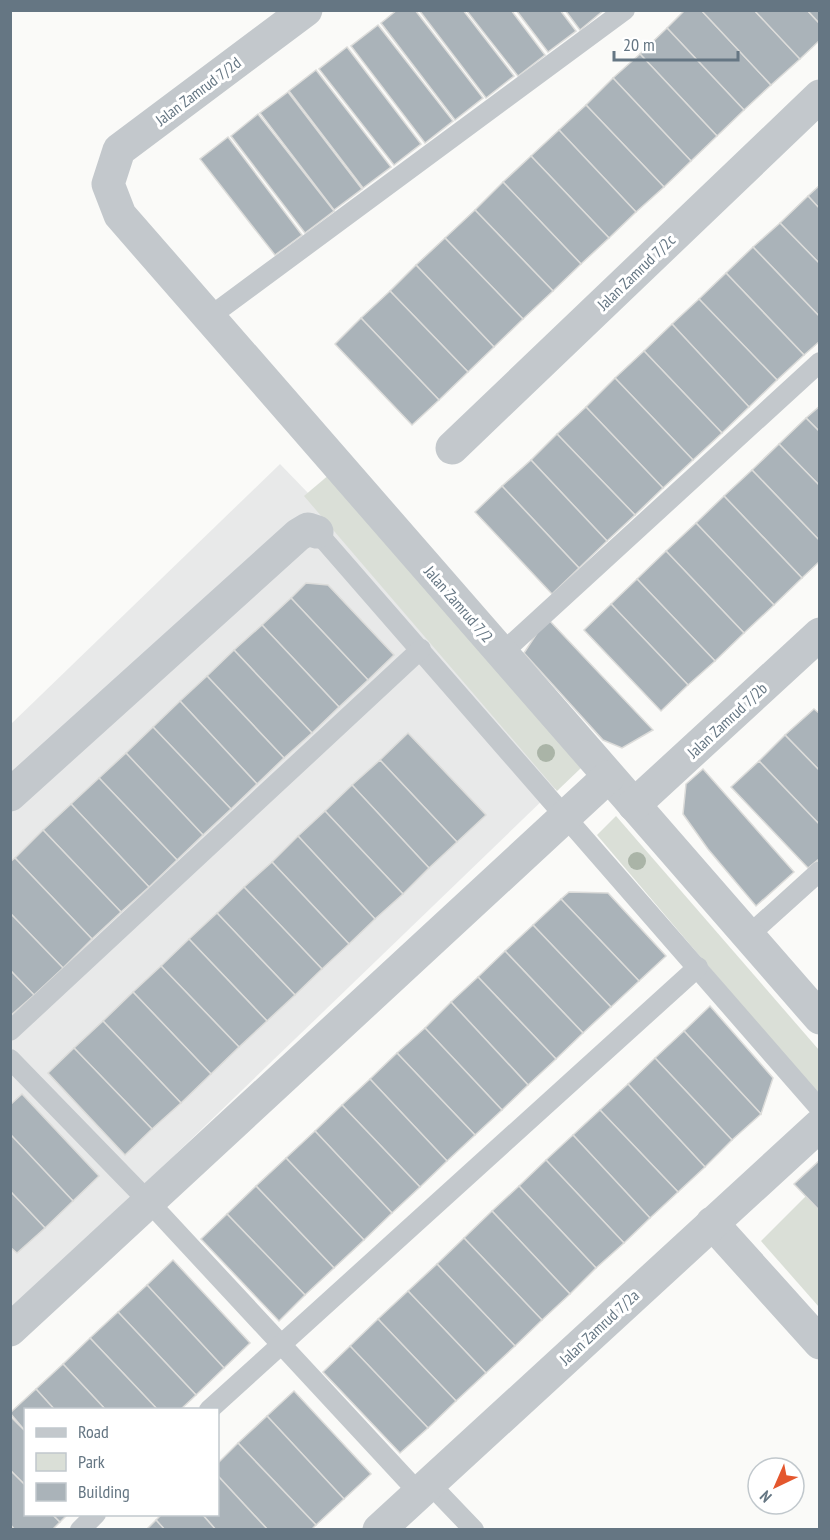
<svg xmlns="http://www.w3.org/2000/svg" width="830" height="1540" font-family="'PT Sans Narrow',sans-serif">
<rect width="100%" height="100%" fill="#fafaf8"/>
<path fill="#e8e9e9" d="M280,464L575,769L11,1313V724Z"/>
<g fill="#dadfd7">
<path d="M330,474L581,768L557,791L304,496Z"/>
<path d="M616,816L819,1050V1090L816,1093L597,835Z"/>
<path d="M819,1183V1307L761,1241Z"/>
</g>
<g fill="#aab3b9" stroke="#dcdcda" stroke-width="1.5">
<path d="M397,10H415L483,98L455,120L381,23Z"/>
<path d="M419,10H463L514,76L486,98Z"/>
<path d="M466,10H511L545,55L518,76Z"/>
<path d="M516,10H560L576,31L548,52Z"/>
<path d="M565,10H604L580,30Z"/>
<path d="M685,10H701L771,85L744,110L667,28Z"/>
<path d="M701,10H754L800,59L771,85Z"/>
<path d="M754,10H807L820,24V40L800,59Z"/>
<path d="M807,10H820V24Z"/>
<path d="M378,25L453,121L425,143L351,46Z"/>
<path d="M667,28L744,110L717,136L640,54Z"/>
<path d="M347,47L421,144L394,165L319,69Z"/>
<path d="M640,54L717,136L691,161L613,78Z"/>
<path d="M316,70L391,167L363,188L289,91Z"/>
<path d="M613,78L691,161L664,187L586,105Z"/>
<path d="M288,92L362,189L334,210L260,113Z"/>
<path d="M586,105L664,187L636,212L559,130Z"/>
<path d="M258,114L334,211L305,233L231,136Z"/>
<path d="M559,130L636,212L609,238L531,156Z"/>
<path d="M228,137L302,235L275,255L200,159Z"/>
<path d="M531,156L609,238L581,264L503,182Z"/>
<path d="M503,182L581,264L553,291L475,210Z"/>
<path d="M820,185V209L808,196Z"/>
<path d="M808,196L820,209V264L780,223Z"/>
<path d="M475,210L553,291L523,319L445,238Z"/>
<path d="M780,223L820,264V317L753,247Z"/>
<path d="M445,238L523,319L494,347L416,265Z"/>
<path d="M753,247L820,317V341L804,355L726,273Z"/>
<path d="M416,265L494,347L468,372L390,291Z"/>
<path d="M726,273L804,355L777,380L699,299Z"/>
<path d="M390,291L468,372L439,400L361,318Z"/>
<path d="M699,299L777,380L749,407L672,324Z"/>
<path d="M361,318L439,400L412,425L335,344Z"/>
<path d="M672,324L749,407L722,433L644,351Z"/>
<path d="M644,351L722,433L693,460L615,378Z"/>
<path d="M615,378L693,460L663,488L586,407Z"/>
<path d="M820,406V432L806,418Z"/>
<path d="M586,407L663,488L635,515L557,434Z"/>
<path d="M806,418L820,432V486L779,444Z"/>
<path d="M557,434L635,515L607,541L531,460Z"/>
<path d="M779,444L820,486V541L752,470Z"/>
<path d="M531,460L607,541L579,568L502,486Z"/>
<path d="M752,470L820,541V561L802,578L724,496Z"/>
<path d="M502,486L579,568L552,594L475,512Z"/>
<path d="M724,496L802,578L774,605L696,523Z"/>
<path d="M696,523L774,605L744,633L666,551Z"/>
<path d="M666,551L744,633L715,661L637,579Z"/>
<path d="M637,579L715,661L688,685L611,604Z"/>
<path d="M306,583L328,585L394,655L368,680L291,598Z"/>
<path d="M291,598L368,680L339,707L262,625Z"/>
<path d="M611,604L688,685L661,711L584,630Z"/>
<path d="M547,618L653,730L622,748L603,740L524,653Z"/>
<path d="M262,625L339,707L312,733L234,650Z"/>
<path d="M234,650L312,733L284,758L207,676Z"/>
<path d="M207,676L284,758L257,784L180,701Z"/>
<path d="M180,701L257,784L231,809L153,727Z"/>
<path d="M814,709L820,714V771L785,735Z"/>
<path d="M153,727L231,809L203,835L126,753Z"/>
<path d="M408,733L486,815L457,842L380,760Z"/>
<path d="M785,735L820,771V825L759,761Z"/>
<path d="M126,753L203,835L177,860L99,778Z"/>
<path d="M380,760L457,842L429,868L352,785Z"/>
<path d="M759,761L820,825V858L808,868L731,787Z"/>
<path d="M703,769L794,872L756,906L708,849L683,814L686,784Z"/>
<path d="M99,778L177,860L149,887L71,804Z"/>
<path d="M352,785L429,868L403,894L325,811Z"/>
<path d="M71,804L149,887L121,912L43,830Z"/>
<path d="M325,811L403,894L375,919L298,836Z"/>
<path d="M43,830L121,912L92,939L15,858Z"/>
<path d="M298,836L375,919L349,944L272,862Z"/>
<path d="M15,858L92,939L63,968L10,913V862Z"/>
<path d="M272,862L349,944L322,969L244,887Z"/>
<path d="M244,887L322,969L295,995L217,913Z"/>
<path d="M569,892L608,893L666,956L639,981L561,899Z"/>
<path d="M561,899L639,981L611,1007L533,925Z"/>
<path d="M10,913L63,968L34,995L10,970Z"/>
<path d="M217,913L295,995L267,1021L189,939Z"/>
<path d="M533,925L611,1007L583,1033L505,951Z"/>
<path d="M189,939L267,1021L239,1047L161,966Z"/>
<path d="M505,951L583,1033L556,1059L478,977Z"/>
<path d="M161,966L239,1047L211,1074L133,992Z"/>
<path d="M10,970L34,995L10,1016Z"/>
<path d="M478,977L556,1059L528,1085L451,1002Z"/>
<path d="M133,992L211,1074L181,1103L103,1021Z"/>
<path d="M451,1002L528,1085L502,1110L425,1028Z"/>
<path d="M710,1006L773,1078L761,1114L684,1031Z"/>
<path d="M103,1021L181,1103L152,1129L74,1048Z"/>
<path d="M425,1028L502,1110L475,1135L397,1053Z"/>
<path d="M684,1031L761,1114L732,1140L655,1058Z"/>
<path d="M74,1048L152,1129L125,1155L48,1073Z"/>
<path d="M397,1053L475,1135L447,1161L370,1079Z"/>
<path d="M655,1058L732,1140L705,1167L628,1084Z"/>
<path d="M370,1079L447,1161L420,1187L342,1105Z"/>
<path d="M628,1084L705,1167L678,1192L600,1110Z"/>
<path d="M22,1094L99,1176L73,1201L10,1134V1105Z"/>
<path d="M342,1105L420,1187L392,1213L315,1131Z"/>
<path d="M600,1110L678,1192L650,1218L573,1135Z"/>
<path d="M315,1131L392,1213L364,1240L286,1158Z"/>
<path d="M10,1134L73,1201L45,1228L10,1191Z"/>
<path d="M573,1135L650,1218L624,1243L546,1160Z"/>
<path d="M286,1158L364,1240L334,1268L256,1186Z"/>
<path d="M546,1160L624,1243L596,1268L519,1186Z"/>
<path d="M820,1160V1211L794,1184Z"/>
<path d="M256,1186L334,1268L305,1295L227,1214Z"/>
<path d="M519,1186L596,1268L570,1294L492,1211Z"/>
<path d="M10,1191L45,1228L17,1253L10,1247Z"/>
<path d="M492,1211L570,1294L542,1320L464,1238Z"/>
<path d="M227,1214L305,1295L279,1321L201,1239Z"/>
<path d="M464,1238L542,1320L515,1346L437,1264Z"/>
<path d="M173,1260L250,1343L224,1368L147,1285Z"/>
<path d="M437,1264L515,1346L486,1373L408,1291Z"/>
<path d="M147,1285L224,1368L196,1395L118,1312Z"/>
<path d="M408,1291L486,1373L456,1401L378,1319Z"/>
<path d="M118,1312L196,1395L180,1410H158L90,1338Z"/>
<path d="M378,1319L456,1401L428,1428L350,1346Z"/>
<path d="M90,1338L158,1410H106L63,1364Z"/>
<path d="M350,1346L428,1428L400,1453L323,1372Z"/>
<path d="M63,1364L106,1410H55L36,1389Z"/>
<path d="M36,1389L55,1410H26V1432L10,1413Z"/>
<path d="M294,1391L371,1474L344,1499L267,1416Z"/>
<path d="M10,1416L26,1432V1486L10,1470Z"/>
<path d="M267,1416L344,1499L316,1525L238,1443Z"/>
<path d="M238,1443L316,1525L311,1530H268L218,1476V1463Z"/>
<path d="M10,1470L26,1486V1514H52L60,1522L52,1530H15L10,1524Z"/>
<path d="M218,1476L268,1530H216L202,1514H218Z"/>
<path d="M52,1514H68L60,1522Z"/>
<path d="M162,1514H202L216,1530H165L156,1520Z"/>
<path d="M156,1520L165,1530H146Z"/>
</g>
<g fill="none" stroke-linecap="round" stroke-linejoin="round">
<g stroke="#c3c8cc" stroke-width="20">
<path d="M208,318L625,10"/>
<path d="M317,532L820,1109"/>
<path d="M502,653L820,362"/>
<path d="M748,936L820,871"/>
<path d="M10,1031L421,649"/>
<path d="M10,1059L149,1202L419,1493"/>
<path d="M209,1410L698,967"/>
<path d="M429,1483L474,1530"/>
<path d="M80,1530L96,1514"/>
</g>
<g stroke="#c3c8cc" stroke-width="33">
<path d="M306,10L119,150L108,184L120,215L820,1018"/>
<path d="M452,448L820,96"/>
<path d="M10,795L298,535L308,529L317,532"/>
<path d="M634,805L820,634"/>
<path d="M712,1223L820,1343"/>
<path d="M10,1330L608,777"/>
<path d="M379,1530L820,1125"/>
</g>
</g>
<g fill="#aab4a7">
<circle cx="546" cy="753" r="9"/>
<circle cx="637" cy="861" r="9"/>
</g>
<g text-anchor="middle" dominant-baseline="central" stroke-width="6" stroke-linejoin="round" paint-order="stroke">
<g font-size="16" fill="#657683" stroke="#fff">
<text transform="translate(198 91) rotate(-37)">Jalan Zamrud 7/2d</text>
<text transform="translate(636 272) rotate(-44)">Jalan Zamrud 7/2c</text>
<text transform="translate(459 604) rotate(49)">Jalan Zamrud 7/2</text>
<text transform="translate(727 720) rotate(-43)">Jalan Zamrud 7/2b</text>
<text transform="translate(599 1327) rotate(-43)">Jalan Zamrud 7/2a</text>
</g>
</g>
<rect width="830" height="1540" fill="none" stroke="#657683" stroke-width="24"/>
<rect x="24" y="1408" width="195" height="108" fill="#ffffff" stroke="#c1c8cd" stroke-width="1.5"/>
<rect x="36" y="1428" width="30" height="9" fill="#c3c8cc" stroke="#c1c8cd" stroke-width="1.5"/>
<text x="78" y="1438" font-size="18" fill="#657683">Road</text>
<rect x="36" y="1453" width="30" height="18" fill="#dadfd7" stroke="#c1c8cd" stroke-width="1.5"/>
<text x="78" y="1468" font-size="18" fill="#657683">Park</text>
<rect x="36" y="1483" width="30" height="18" fill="#aab3b9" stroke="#c1c8cd" stroke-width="1.5"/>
<text x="78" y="1498" font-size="18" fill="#657683">Building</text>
<g transform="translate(776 1486) rotate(224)"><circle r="28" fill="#ffffff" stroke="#c1c8cd" stroke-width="1.5"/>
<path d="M0-4.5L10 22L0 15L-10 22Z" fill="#e4572e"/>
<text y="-9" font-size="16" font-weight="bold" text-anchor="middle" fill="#657683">N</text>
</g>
<path d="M614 51v9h124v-9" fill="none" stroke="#657683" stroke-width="3"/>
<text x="623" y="51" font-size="18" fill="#657683" stroke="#ffffff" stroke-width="4.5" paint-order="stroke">20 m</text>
</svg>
